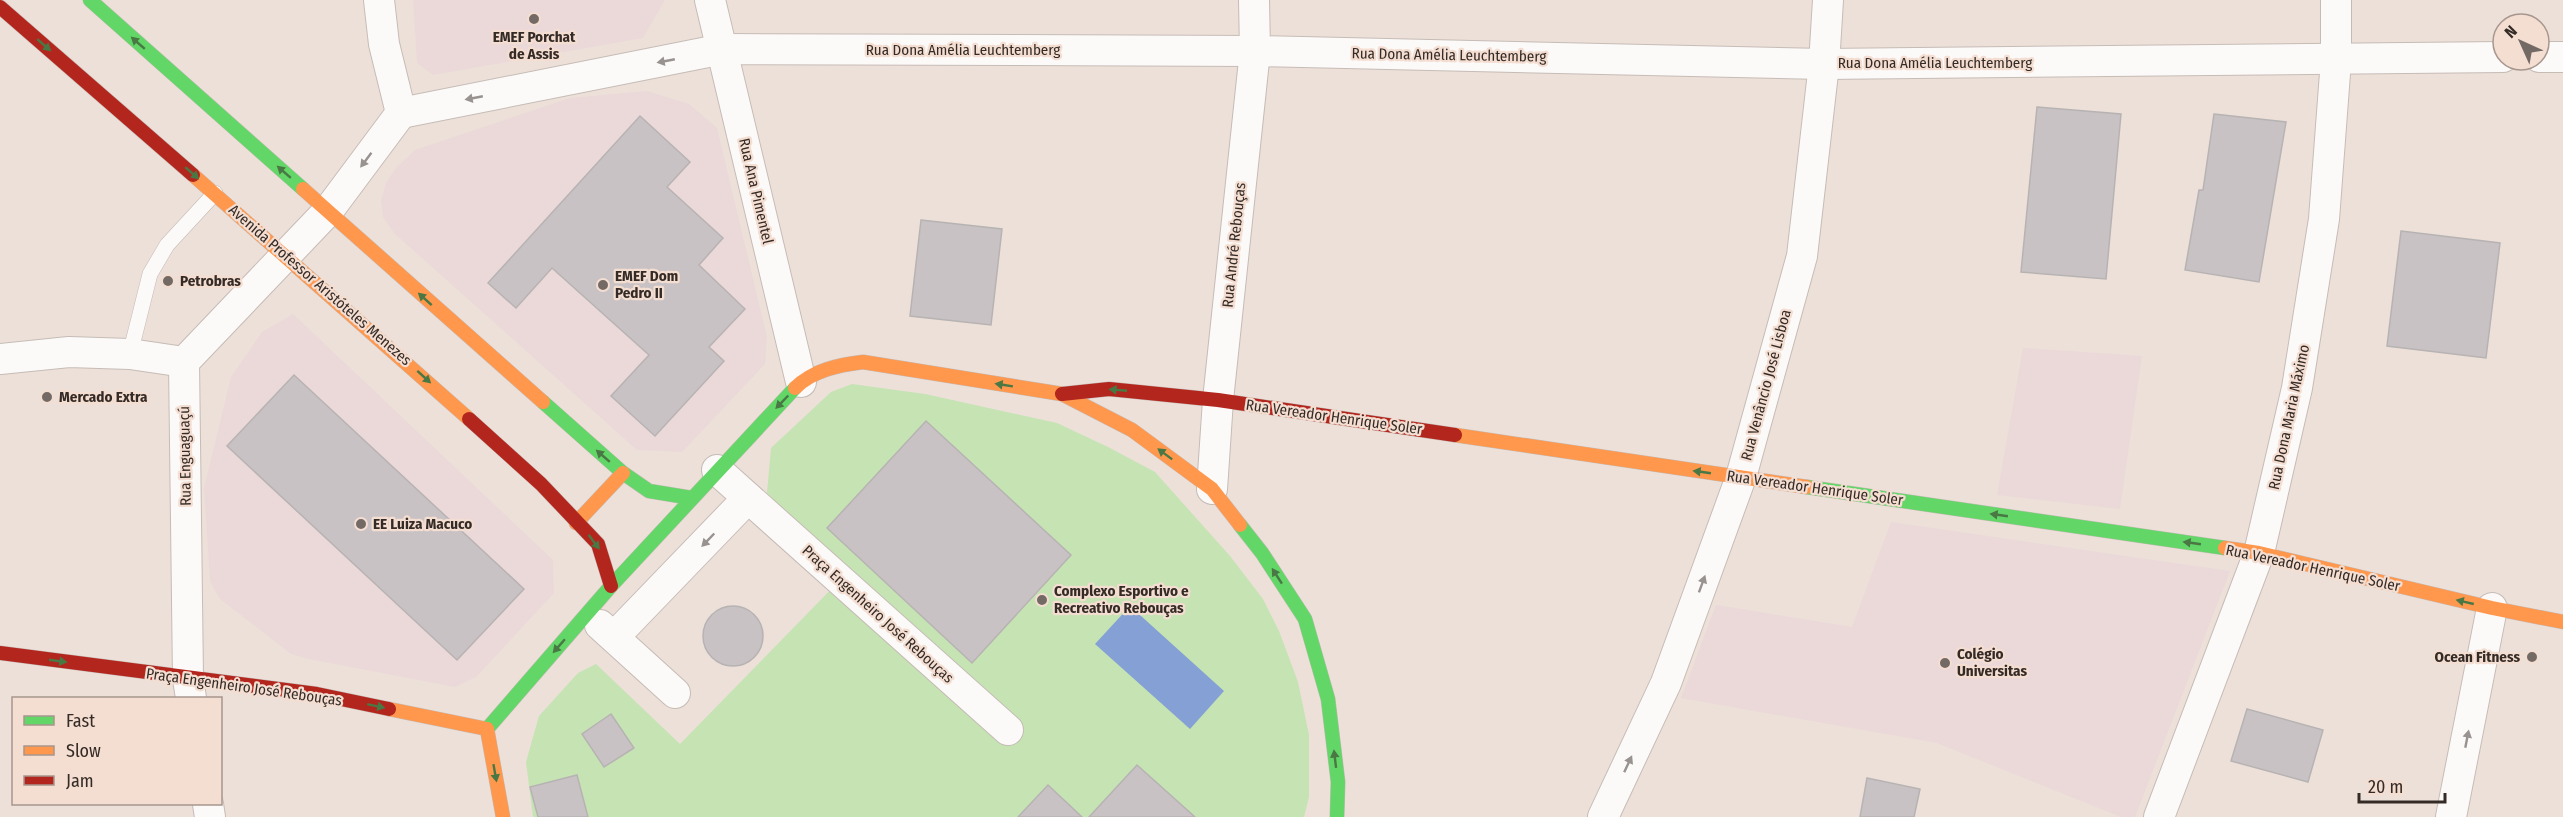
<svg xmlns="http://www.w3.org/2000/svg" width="2563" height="817" font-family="'Fira Sans Condensed',sans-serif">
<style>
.education{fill:#ebd8d9}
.green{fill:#c5e3b3}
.water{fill:#84a0d4}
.building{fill:#c8c2c4;stroke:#b8b3b3;stroke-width:1.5}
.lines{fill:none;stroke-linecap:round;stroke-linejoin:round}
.lane-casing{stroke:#c6bcb6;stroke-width:16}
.street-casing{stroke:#c6bcb6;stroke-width:32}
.fast-casing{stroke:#c6bcb6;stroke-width:15}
.slow-casing{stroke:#c6bcb6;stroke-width:15}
.jam-casing{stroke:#c6bcb6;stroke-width:15}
.lane{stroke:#fcfaf9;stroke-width:15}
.street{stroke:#fcfaf9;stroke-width:30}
.fast{stroke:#63d668;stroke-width:14}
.slow{stroke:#ff974d;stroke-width:14}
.jam{stroke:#b3261e;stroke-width:14}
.oneway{fill:#497844}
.oneway2{fill:#989290}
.poi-dot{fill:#746a65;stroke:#f4ddd1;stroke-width:2}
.labels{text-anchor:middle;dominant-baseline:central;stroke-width:4.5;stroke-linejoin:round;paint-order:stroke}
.poi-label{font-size:15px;font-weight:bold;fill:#342b26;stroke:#f4ddd1;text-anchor:start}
.street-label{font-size:15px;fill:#342b26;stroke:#f4ddd1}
</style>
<rect width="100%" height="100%" fill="#ece0d9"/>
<g class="education">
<path d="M413,0H665L643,38L433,75L417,63Z"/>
<path d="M647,91L689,104L717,128L767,337L765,364L682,452L637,450L394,233L383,217L381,201L386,183L395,169L415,150L570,98Z"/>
<path d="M293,314L553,560L554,593L476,677L455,687L309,659L291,654L219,598L210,581L204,488L231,377L262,332Z"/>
<path d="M2023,348L2142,356L2120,509L1997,495Z"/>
<path d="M1891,522L2230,571L2135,817H2121L1937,743L1681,698L1716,605L1852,627Z"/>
</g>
<path class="green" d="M852,384L925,394L1057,423L1108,447L1155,472L1230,556L1263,599L1279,631L1298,682L1309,735V797L1304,817H533L526,762L539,716L578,673L596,664L680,744L847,573L767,493L771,448L831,392Z"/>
<path class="water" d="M1130,606L1224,691L1190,729L1095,644Z"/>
<g class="building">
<path d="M2037,107L2121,114L2106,279L2021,272Z"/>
<path d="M2214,114L2286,122L2259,282L2185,270L2199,190H2203Z"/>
<path d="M640,116L690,162L667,187L723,238L699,265L745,309L709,347L724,361L655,436L611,396L649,355L552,268L516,308L488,283Z"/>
<path d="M921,220L1002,229L991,325L910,316Z"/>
<path d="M2401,231L2500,243L2486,358L2387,346Z"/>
<path d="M294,375L524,589L457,660L227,446Z"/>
<path d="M926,421L1071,555L972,663L827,528Z"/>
<circle cx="733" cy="636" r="30"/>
<path d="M2247,709L2323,730L2308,782L2231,761Z"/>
<path d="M611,714L634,748L604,767L582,734Z"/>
<path d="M1137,765L1195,817H1089Z"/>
<path d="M577,775L588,817H538L530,787Z"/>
<path d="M1867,778L1920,789L1914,817H1860Z"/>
<path d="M1048,785L1082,817H1018Z"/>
</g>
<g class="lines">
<g class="lane-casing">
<path id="lane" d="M130,354L150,274L167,245L215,193"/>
</g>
<g class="street-casing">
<g id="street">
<path d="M379,0L384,44L401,113"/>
<path d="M710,0L801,382"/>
<path d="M2539,57H2563"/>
<path d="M401,113L723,49L1255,51L1824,64L2503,57"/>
<path d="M0,359L69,352L130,354L184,362"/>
<path d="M717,470L1008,730"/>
<path d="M1212,489L1218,400L1255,51L1254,0"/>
<path d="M600,625L675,693"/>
<path d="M614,637L748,498"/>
<path d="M191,698L188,679L184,362L328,211L401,113"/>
<path d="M208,804L210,817"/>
<path d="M1603,817L1666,683L1741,477L1802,256L1824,64L1828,0"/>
<path d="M2159,817L2259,553L2297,388L2324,219L2336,60V0"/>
<path d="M2451,817L2492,608"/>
</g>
</g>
<g class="fast-casing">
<g id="fast">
<path d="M90,0L303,189"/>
<path d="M543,402L623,473L649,491L692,498"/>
<path d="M1807,487L2225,548"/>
<path d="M1240,525L1262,553L1305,619L1328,699L1338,782L1337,817"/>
<path d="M487,729L611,586L795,388"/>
</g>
</g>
<g class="slow-casing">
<g id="slow">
<path d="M193,175L469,419"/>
<path d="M303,189L543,402"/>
<path d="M795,388C813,370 839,365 863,362L1062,394L1132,430L1212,489L1240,525"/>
<path d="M1455,435L1807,487"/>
<path d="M576,523L623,473"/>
<path d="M2225,548L2259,553L2492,608L2563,622"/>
<path d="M389,709L487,729"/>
<path d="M487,729L503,817"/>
</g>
</g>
<g class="jam-casing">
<g id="jam">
<path d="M0,7L193,175"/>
<path d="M1062,394L1109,389L1218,400L1455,435"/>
<path d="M469,419L541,484L598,544L611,586"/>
<path d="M0,653L317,694L389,709"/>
</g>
</g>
<use href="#lane" class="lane"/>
<use href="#street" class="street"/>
<use href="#fast" class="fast"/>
<use href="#slow" class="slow"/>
<use href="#jam" class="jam"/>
</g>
<defs><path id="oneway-solid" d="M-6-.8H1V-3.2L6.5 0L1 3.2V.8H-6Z" transform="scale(1.5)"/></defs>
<g class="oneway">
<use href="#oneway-solid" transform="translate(138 43) rotate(-139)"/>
<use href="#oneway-solid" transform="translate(44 45) rotate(41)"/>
<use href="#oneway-solid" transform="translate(284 172) rotate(-139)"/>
<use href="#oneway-solid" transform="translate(192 173) rotate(41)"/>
<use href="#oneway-solid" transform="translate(425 299) rotate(-138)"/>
<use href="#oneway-solid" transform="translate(424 377) rotate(42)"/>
<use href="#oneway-solid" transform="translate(1004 385) rotate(-171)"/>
<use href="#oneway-solid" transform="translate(1118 390) rotate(-175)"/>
<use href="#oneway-solid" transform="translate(782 402) rotate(134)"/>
<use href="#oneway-solid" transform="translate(1165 454) rotate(-143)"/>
<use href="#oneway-solid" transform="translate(603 456) rotate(-139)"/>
<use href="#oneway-solid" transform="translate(1702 472) rotate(-172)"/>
<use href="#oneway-solid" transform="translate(1999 515) rotate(-172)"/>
<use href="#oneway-solid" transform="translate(594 542) rotate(53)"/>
<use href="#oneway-solid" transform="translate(2192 543) rotate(-172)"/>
<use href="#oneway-solid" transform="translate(1277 576) rotate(-123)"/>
<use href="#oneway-solid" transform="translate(2465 602) rotate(-167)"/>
<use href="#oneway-solid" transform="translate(559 646) rotate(131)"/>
<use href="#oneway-solid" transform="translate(58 661) rotate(8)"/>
<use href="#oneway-solid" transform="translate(376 706) rotate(12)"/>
<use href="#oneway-solid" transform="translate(1335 759) rotate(-97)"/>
<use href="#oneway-solid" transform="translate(495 773) rotate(80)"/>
</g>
<g class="oneway2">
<use href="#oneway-solid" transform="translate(666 61) rotate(169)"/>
<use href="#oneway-solid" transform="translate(474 98) rotate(169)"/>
<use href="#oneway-solid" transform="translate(366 160) rotate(127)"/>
<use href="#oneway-solid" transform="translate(708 540) rotate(134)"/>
<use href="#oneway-solid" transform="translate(1702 584) rotate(-70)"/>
<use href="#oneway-solid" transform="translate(2467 739) rotate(-79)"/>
<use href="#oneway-solid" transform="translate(1628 764) rotate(-65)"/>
</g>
<g class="poi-dot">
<circle cx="534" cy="19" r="6"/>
<circle cx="168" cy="281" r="6"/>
<circle cx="603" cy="285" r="6"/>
<circle cx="47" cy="397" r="6"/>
<circle cx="361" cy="524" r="6"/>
<circle cx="1042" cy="600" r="6"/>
<circle cx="2532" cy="657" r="6"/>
<circle cx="1945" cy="663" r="6"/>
</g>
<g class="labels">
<g class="poi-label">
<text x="534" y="37" text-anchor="middle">EMEF Porchat<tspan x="534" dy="17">de Assis</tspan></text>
<text x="615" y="276">EMEF Dom<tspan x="615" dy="17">Pedro II</tspan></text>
<text x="180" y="281">Petrobras</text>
<text x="59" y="397">Mercado Extra</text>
<text x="373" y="524">EE Luiza Macuco</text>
<text x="1054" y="591">Complexo Esportivo e<tspan x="1054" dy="17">Recreativo Rebouças</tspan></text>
<text x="1957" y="654">Colégio<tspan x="1957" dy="17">Universitas</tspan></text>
<text x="2520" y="657" text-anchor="end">Ocean Fitness</text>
</g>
<g class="street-label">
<text x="963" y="50">Rua Dona Amélia Leuchtemberg</text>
<text transform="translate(1449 55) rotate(1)">Rua Dona Amélia Leuchtemberg</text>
<text x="1935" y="63">Rua Dona Amélia Leuchtemberg</text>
<text transform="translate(756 191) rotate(77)">Rua Ana Pimentel</text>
<text transform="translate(1234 245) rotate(-84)">Rua André Rebouças</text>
<text transform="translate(320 285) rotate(41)">Avenida Professor Aristóteles Menezes</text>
<text transform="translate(1766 385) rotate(-75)">Rua Venâncio José Lisboa</text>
<text transform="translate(1334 417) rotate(8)">Rua Vereador Henrique Soler</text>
<text transform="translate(2289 417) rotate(-78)">Rua Dona Maria Máximo</text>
<text transform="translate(185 456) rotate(-91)">Rua Enguaguaçú</text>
<text transform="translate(1815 488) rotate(8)">Rua Vereador Henrique Soler</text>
<text transform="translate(2313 568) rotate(12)">Rua Vereador Henrique Soler</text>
<text transform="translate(878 614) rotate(42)">Praça Engenheiro José Rebouças</text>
<text transform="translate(244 687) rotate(8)">Praça Engenheiro José Rebouças</text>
</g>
</g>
<rect x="12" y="697" width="210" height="108" fill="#f4ddd1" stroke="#a7968d" stroke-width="1.5"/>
<rect x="24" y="716" width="30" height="9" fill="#63d668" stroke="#a7968d" stroke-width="1.5"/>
<text x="66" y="727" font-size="18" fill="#342b26">Fast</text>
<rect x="24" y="746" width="30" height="9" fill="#ff974d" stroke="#a7968d" stroke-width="1.5"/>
<text x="66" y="757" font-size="18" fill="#342b26">Slow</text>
<rect x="24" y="776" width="30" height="9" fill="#b3261e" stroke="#a7968d" stroke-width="1.5"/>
<text x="66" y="787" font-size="18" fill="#342b26">Jam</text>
<g transform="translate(2521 42) rotate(315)"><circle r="28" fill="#f4ddd1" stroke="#a7968d" stroke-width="1.5"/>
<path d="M0-4.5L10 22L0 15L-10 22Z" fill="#746a65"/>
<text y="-9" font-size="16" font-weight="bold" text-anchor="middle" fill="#342b26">N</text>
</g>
<path d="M2359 793v9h86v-9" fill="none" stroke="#342b26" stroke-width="3"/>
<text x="2368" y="793" font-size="18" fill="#342b26" stroke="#f4ddd1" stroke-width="4.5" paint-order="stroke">20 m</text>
</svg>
